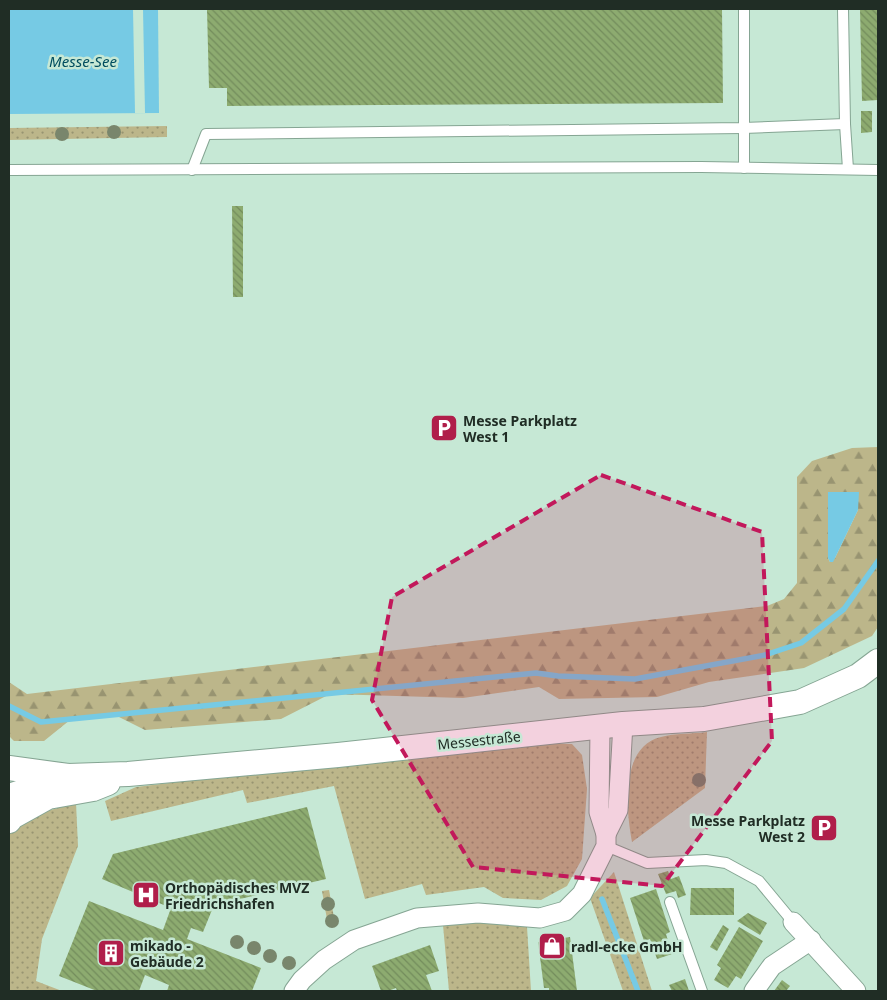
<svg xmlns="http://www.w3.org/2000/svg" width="887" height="1000" font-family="'Noto Sans',sans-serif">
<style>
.grass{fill:url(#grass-dots)}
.forest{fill:url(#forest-firs);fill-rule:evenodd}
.water{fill:#76cae4}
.pier{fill:#c6e8d5}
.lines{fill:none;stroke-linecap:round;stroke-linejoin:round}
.stream{stroke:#76cae4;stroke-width:5.5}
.building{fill:url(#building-back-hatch)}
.service-casing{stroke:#85a593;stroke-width:12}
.minor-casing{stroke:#85a593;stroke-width:21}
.tertiary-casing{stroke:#85a593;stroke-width:26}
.service{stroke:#fff;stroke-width:10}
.minor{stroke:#fff;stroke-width:19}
.tertiary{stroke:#fff;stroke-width:24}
.tree{fill:#79866c}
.marked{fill:#c2185b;fill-opacity:0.2;stroke:#c2185b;stroke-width:4;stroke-dasharray:10 6;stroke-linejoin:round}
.labels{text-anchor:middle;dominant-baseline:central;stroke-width:5;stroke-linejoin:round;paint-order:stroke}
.poi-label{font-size:14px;font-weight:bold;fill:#202d25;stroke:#c6e8d5;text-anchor:start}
.street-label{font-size:14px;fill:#202d25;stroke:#c6e8d5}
.water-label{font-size:15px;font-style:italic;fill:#004d5f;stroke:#c6e8d5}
</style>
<defs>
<pattern id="grass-dots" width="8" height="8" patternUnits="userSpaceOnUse" patternTransform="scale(1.25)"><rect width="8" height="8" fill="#bcb68a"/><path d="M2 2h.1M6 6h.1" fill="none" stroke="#989471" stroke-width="1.8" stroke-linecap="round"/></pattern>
<pattern id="forest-firs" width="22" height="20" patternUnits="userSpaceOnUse" patternTransform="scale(1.25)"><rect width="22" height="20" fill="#bcb68a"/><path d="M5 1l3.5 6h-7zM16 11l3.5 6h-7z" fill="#989471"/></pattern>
<pattern id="building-back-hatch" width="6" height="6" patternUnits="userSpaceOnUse" patternTransform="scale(1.25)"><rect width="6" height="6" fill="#8dab70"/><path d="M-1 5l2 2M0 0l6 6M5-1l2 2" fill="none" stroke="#738c5c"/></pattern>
</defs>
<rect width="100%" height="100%" fill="#c6e8d5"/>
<g class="grass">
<path d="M167,126V137L9,140V128Z"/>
<path d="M707,732L705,788L632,842C626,811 620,746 661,737C675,733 692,734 707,732Z"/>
<path d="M535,743L572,744L582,755L587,789L582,859L567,886L541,900L503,898L484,887L426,895L422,884L365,899L334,786L247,803L243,790L111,821L105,801L136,787L327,764Z"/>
<path d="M76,803L78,846L42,939L36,981L62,991H9V833L25,817Z"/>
<path d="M614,872L652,991H623L590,898Z"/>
<path d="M329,890L335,923L328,925L322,891Z"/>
<path d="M457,922H492L527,927L531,991H449L443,925Z"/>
</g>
<path class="forest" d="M878,447V627L872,636L804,668L709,682L657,697L559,699L539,687L463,698L330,694L281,719L145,730L117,716L70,720L44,741H14L9,736V682L27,694L767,606L784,599L797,583V477L812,461L852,448ZM828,492L858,510L835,558L830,562L828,558Z"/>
<g class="water">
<path d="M9,9H158L159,113L9,114Z"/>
<path d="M828,492H859L858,510L835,558L833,562H830L828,558Z"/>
</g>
<path class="pier" d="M133,9H143L145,113H135Z"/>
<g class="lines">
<g class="stream">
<path d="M9,706L41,722L536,673L558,676L635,679L765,655L801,643L844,609L878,561"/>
<path d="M602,899L638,991"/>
</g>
</g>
<g class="building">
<path d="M207,9H722L723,103L227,106V88H209Z"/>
<path d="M860,9H878V100L862,101Z"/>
<path d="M861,111H872V132L861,133Z"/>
<path d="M232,206H243V297H233Z"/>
<path d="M307,807L326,879L214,905L203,932L191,928L187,939L261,968L252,991H167L169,985L145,975L139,991H97L59,976L89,901L163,930L171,908L102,879L113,854Z"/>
<path d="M668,871L671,879L679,876L686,895L678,898L676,891L666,894L658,874Z"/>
<path d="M691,888H734V915H690Z"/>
<path d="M656,889L670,932L666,934L672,954L657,959L650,939L644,941L630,898Z"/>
<path d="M748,913L767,923L760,935L737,921Z"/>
<path d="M723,925L729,929L717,951L710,947Z"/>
<path d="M739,927L763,941L741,979L736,976L728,988L714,980L721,968L717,965Z"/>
<path d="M570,937L577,991H549V988H544L538,942Z"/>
<path d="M430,945L439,971L426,975L432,991H397L396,988L388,991H381L372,966Z"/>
<path d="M685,979L689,991H672L669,985Z"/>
<path d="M782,980L790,986L786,991H774Z"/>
</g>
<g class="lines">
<g class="service-casing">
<g id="service">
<path d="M744,9V168"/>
<path d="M845,124L848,169"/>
<path d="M9,170L701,167L878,170"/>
<path d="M192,170L206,134L743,128L845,124L843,9"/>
<path d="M606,846L647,863L706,860L726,863L759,881L793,922"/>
<path d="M670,902L702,991"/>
</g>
</g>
<g class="minor-casing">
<g id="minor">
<path d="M606,834L618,810L623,724"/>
<path d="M793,922L856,991"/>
<path d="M294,991L302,980L324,960L354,940L417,918L478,913L540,918L565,911L582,894L606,846V834L599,812L600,727"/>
<path d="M754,991L772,966L811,940"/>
</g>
</g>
<g class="tertiary-casing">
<g id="tertiary">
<path d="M9,768L68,776L128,774L338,755L623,724L704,719L800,702L858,676L878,661"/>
<path d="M9,796L59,779"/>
<path d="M9,821L12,817L48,797L93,789L108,783"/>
</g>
</g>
<use href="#service" class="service"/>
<use href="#minor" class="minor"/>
<use href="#tertiary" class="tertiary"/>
</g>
<g class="tree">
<circle cx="114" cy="132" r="7"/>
<circle cx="62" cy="134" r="7"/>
<circle cx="699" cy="780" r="7"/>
<circle cx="328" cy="904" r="7"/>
<circle cx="332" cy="921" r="7"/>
<circle cx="237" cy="942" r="7"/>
<circle cx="254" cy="948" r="7"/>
<circle cx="270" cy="956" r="7"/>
<circle cx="289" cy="963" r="7"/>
</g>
<path class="marked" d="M601,475L762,532L772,741L662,886L473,867L372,700L392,597Z"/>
<defs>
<g id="parking-square" transform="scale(1.4375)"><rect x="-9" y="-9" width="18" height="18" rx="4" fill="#b01e4a" stroke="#c6e8d5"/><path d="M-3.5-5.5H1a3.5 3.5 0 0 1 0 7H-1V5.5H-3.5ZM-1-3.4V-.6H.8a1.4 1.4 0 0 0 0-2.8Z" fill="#fff"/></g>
<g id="hospital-square" transform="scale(1.4375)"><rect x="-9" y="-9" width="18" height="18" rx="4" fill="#b01e4a" stroke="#c6e8d5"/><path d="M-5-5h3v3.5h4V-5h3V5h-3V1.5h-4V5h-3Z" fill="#fff"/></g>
<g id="shop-square" transform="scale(1.4375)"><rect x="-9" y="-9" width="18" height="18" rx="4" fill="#b01e4a" stroke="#c6e8d5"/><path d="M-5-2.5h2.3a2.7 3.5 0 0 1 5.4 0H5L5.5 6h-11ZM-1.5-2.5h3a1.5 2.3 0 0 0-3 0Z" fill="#fff"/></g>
<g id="building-square" transform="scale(1.4375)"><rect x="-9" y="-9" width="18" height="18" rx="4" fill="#b01e4a" stroke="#c6e8d5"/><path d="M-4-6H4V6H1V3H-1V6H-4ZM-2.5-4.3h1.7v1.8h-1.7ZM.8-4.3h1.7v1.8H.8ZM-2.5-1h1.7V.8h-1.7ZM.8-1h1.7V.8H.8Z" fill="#fff"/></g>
</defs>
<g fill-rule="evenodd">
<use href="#parking-square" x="444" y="428"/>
<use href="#parking-square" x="824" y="828"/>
<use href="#hospital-square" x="146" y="895"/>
<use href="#shop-square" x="552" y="946"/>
<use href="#building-square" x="111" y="953"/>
</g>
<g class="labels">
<g class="poi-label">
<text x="463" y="420">Messe Parkplatz<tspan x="463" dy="16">West 1</tspan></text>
<text x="805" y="820" text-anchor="end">Messe Parkplatz<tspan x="805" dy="16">West 2</tspan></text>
<text x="165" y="887">Orthopädisches MVZ<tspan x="165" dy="16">Friedrichshafen</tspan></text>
<text x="130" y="945">mikado -<tspan x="130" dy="16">Gebäude 2</tspan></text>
<text x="571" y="946">radl-ecke GmbH</text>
</g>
<g class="street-label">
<text transform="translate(479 740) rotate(-6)">Messestraße</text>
</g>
<g class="water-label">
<text x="83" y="61">Messe-See</text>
</g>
</g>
<rect width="887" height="1000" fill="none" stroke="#202d25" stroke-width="20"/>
</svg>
